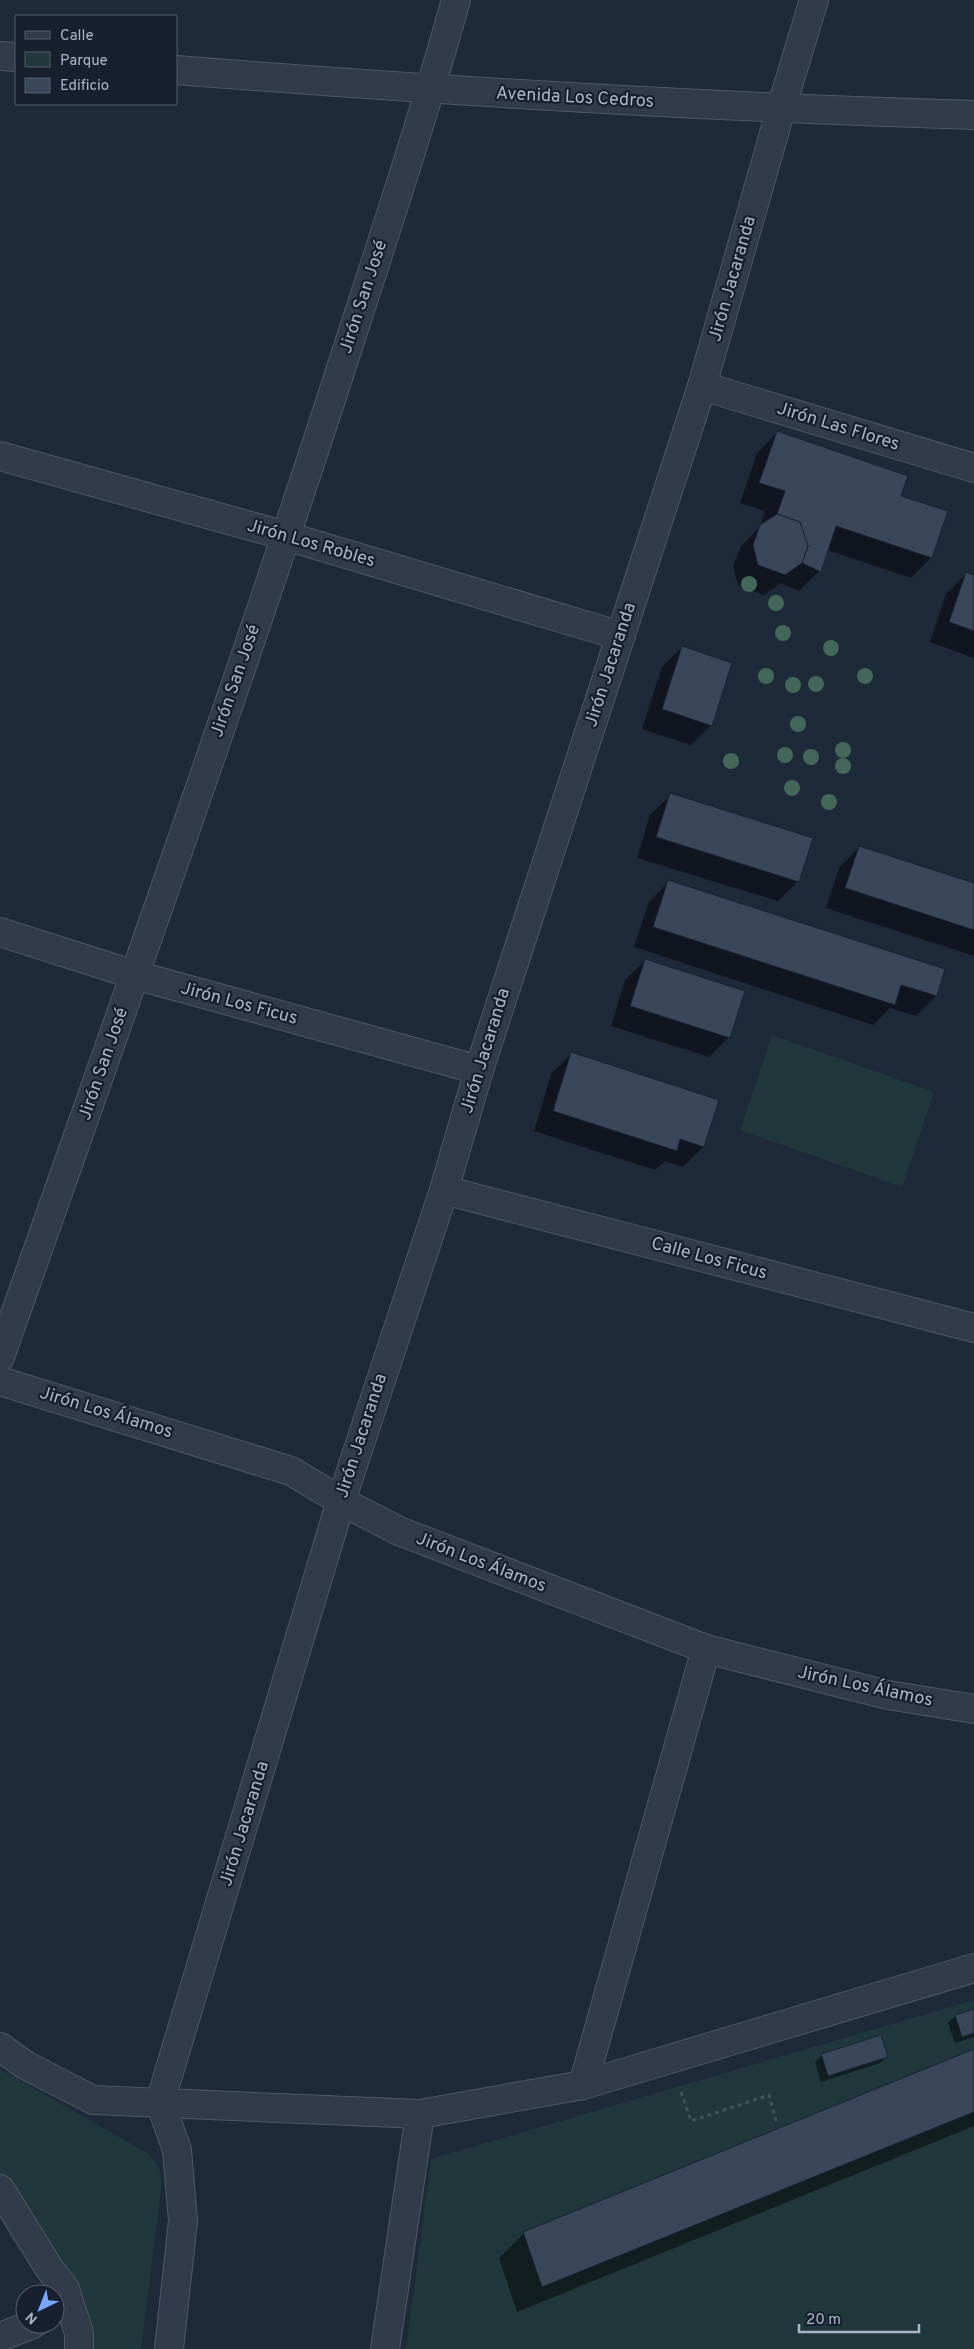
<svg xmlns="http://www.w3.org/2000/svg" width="974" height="2349" font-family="Overpass,sans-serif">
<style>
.green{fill:#20373b}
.shadow{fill:#0007}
.building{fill:#3a475b;stroke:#1a2231}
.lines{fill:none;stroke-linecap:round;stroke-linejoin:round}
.street-casing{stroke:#505868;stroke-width:30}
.path{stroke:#3e5459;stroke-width:3;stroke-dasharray:4 4;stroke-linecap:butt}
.street{stroke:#323b4a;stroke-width:28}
.tree{fill:#436758}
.labels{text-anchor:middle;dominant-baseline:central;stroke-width:4.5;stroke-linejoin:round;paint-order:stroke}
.street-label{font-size:18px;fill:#acb5c7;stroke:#18202f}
</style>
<rect width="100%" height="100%" fill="#1e293a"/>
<g class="green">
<path d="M772,1035L934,1092L902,1187L740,1130Z"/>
<path d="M974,2000V2349H406L431,2159Z"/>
<path d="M0,2069L149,2154L159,2167L162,2182L141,2349H85L87,2315L85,2301L0,2176Z"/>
</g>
<g class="shadow">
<path d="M777,433L900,497L947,512L931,558L911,578L827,550L819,571L799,591L781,583L764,595L738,585L733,566L741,546L760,527L765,511L740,503L757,453Z"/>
<path d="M966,574L974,577V658L930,642L946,594Z"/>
<path d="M682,647L711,725L691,745L642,729L662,667Z"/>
<path d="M671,795L798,881L778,901L637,858L650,815Z"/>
<path d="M859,847L974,885V956L826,908L839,868Z"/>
<path d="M669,881L944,970L936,996L916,1016L890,1008L873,1025L634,947L649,902Z"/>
<path d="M646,960L729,1037L709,1057L611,1026L625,980Z"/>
<path d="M571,1054L703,1147L683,1167L665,1161L655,1170L534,1131L551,1074Z"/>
<path d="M974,2010V2037L955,2043L948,2023L955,2016Z"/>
<path d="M974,2050V2126L517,2312L499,2258L524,2233Z"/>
<path d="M822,2055L887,2056L880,2063L821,2082L815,2062Z"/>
</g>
<g class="building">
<path d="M777,431L908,476L901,496L948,511L932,558L836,526L821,572L802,563L808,546L800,522L777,514L785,491L759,483Z"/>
<path d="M777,514L800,522L808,546L802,563L785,575L758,565L753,545L760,525Z"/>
<path d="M966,572L974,575V631L949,622Z"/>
<path d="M682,646L732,663L712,726L662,709Z"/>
<path d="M670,793L813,838L799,882L656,837Z"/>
<path d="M859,846L974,883V930L845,888Z"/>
<path d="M668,880L945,969L937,996L901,985L895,1005L653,927Z"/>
<path d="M645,959L745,991L730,1038L630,1006Z"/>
<path d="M571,1052L719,1100L704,1147L680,1139L677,1151L553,1111Z"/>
<path d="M974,2009V2033L962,2037L955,2015Z"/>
<path d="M881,2035L888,2057L828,2076L821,2054Z"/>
<path d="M974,2049V2112L542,2287L523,2232Z"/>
</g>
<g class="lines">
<g class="street-casing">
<g id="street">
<path d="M0,56L16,57"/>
<path d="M176,70C442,91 708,107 974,115"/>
<path d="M702,386L974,468"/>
<path d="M0,456L286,536L621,636"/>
<path d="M0,932L135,975L479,1070"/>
<path d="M444,1190L974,1328"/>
<path d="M0,1357C114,1033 230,710 336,384C377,257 420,129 456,0"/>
<path d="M0,1381L291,1471L341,1501L399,1531L706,1649L888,1695L974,1709"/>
<path d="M0,2047L25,2065L93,2100L420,2114L583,2085L974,1968"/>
<path d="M583,2085L706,1649"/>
<path d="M0,2189L49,2268L65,2289L79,2333V2349"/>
<path d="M0,2337L33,2324"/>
<path d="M169,2349L183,2221L177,2150L160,2102L341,1501L444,1190L479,1070L702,386L781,109L814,0"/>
<path d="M385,2349L420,2114"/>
</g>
</g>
<path class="path" d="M681,2092L691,2121L769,2095L777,2124"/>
<use href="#street" class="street"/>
</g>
<g class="tree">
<circle cx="749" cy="584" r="8"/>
<circle cx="776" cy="603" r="8"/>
<circle cx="783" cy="633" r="8"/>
<circle cx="831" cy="648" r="8"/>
<circle cx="766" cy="676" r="8"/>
<circle cx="865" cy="676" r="8"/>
<circle cx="816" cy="684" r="8"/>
<circle cx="793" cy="685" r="8"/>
<circle cx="798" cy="724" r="8"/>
<circle cx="843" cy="750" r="8"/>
<circle cx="785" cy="755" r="8"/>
<circle cx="811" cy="757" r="8"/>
<circle cx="731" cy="761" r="8"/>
<circle cx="843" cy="766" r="8"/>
<circle cx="792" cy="788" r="8"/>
<circle cx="829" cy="802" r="8"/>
</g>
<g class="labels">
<g class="street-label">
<text transform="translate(575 98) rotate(3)">Avenida Los Cedros</text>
<text transform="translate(733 279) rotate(-74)">Jirón Jacaranda</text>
<text transform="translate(364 297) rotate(-72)">Jirón San José</text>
<text transform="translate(838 427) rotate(17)">Jirón Las Flores</text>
<text transform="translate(311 544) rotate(16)">Jirón Los Robles</text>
<text transform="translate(611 665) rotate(-72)">Jirón Jacaranda</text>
<text transform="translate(236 681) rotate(-71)">Jirón San José</text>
<text transform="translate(239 1004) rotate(15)">Jirón Los Ficus</text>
<text transform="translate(486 1051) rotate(-73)">Jirón Jacaranda</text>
<text transform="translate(104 1064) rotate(-71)">Jirón San José</text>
<text transform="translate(709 1259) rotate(15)">Calle Los Ficus</text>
<text transform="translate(106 1413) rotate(17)">Jirón Los Álamos</text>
<text transform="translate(362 1436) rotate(-72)">Jirón Jacaranda</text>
<text transform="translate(481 1563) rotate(21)">Jirón Los Álamos</text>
<text transform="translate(865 1687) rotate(12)">Jirón Los Álamos</text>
<text transform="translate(245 1824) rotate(-73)">Jirón Jacaranda</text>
</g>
</g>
<rect x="15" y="15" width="162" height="90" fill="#18202f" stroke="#535c6c"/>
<rect x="25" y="31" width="25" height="8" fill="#323b4a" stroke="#535c6c"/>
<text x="60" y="40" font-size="15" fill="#acb5c7">Calle</text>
<rect x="25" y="52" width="25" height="15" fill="#20373b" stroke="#535c6c"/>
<text x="60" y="65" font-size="15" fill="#acb5c7">Parque</text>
<rect x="25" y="78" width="25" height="15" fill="#3a475b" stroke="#535c6c"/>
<text x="60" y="90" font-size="15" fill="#acb5c7">Edificio</text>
<g transform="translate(40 2309) rotate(223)"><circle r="24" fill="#18202f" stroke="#535c6c"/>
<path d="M0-4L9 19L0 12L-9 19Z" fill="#79a7ff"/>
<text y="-8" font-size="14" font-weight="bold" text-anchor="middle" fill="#acb5c7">N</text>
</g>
<path d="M799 2324v8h120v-8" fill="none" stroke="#acb5c7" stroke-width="2.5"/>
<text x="806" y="2324" font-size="15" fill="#acb5c7" stroke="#18202f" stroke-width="4" paint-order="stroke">20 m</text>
</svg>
